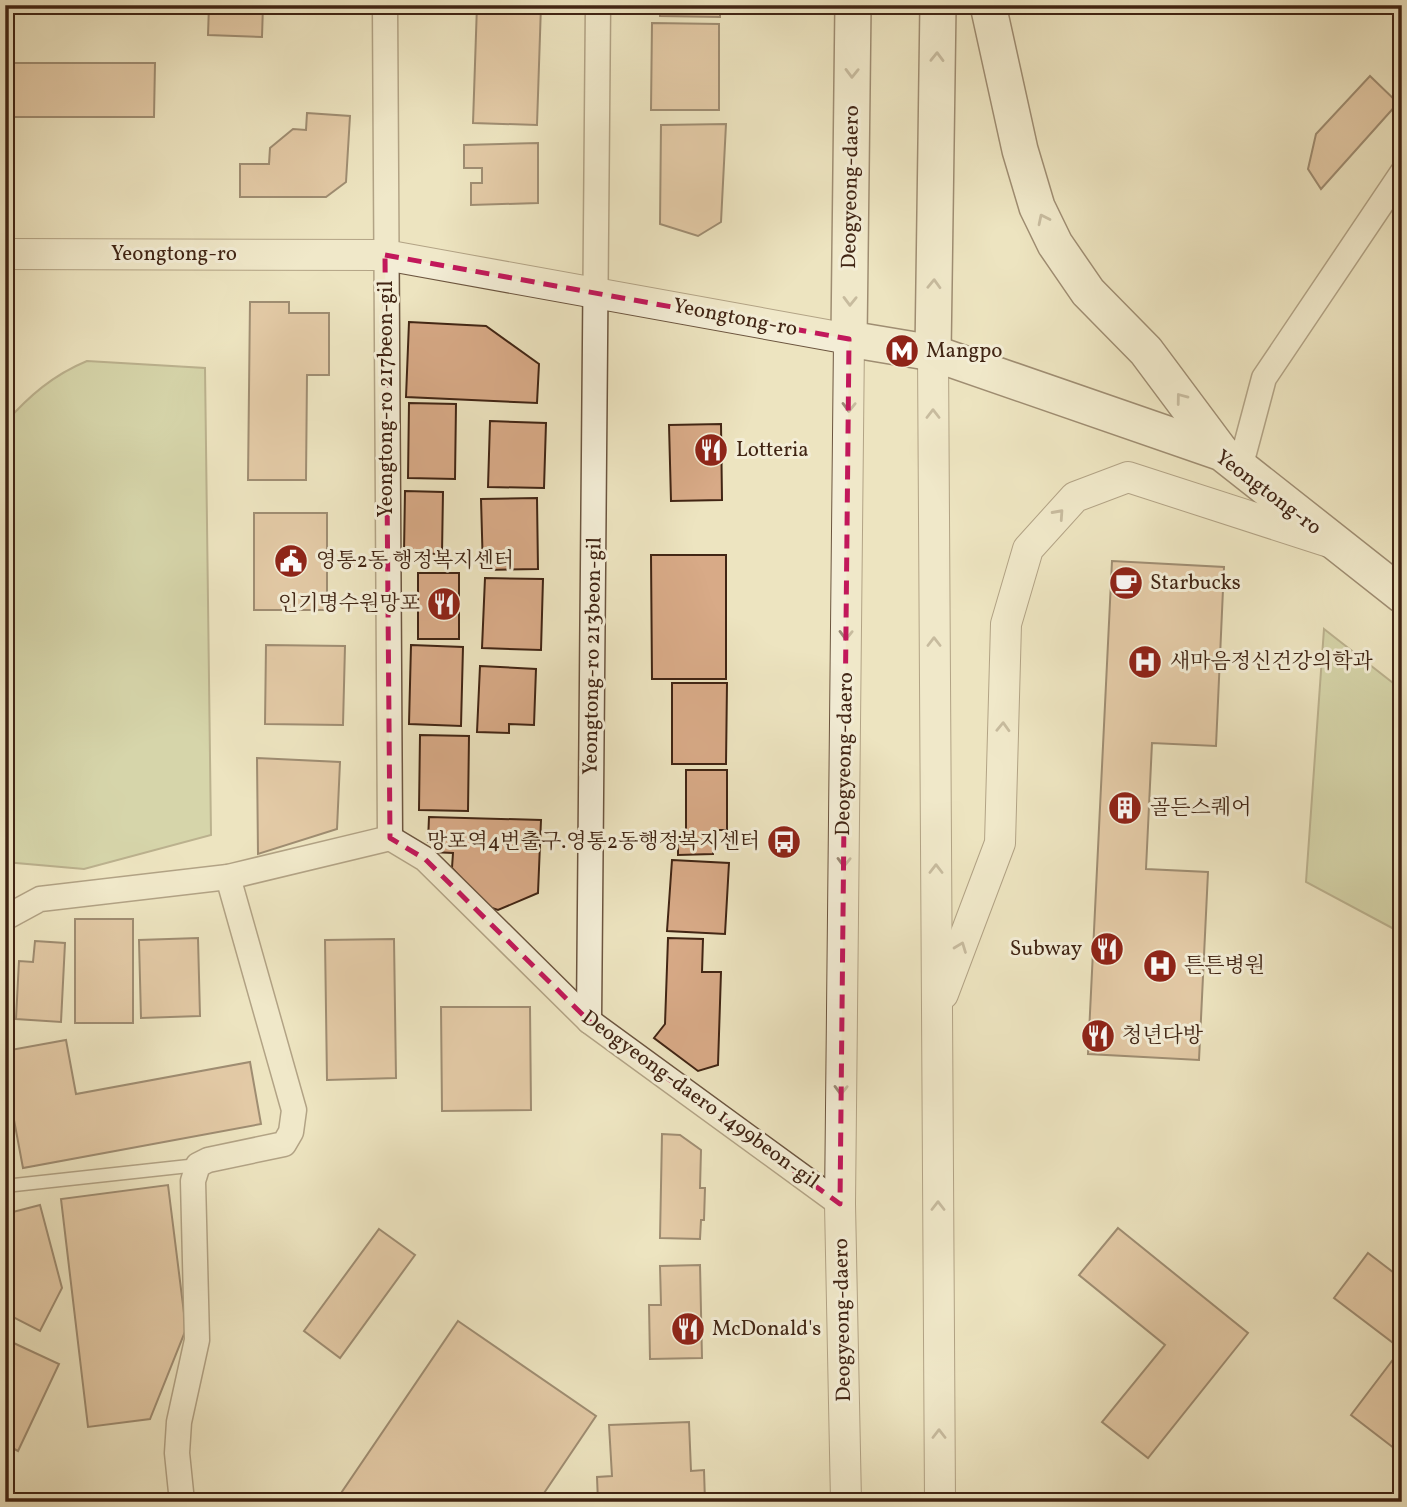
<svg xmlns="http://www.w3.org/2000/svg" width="1407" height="1507" font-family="Vollkorn,'Noto Serif KR',serif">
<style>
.green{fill:#bac491;stroke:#7e7452;stroke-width:2}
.building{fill:#d8aa87;stroke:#412514;stroke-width:2}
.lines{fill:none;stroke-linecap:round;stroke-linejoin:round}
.service-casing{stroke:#6c553f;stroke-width:15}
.minor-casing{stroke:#6c553f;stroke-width:27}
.tertiary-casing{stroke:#6c553f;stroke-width:32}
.secondary-casing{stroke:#412514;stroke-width:38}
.service{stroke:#f3edd6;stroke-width:12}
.minor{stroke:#f3edd6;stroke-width:24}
.tertiary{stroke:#f3edd6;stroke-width:30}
.secondary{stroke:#f3edd6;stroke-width:35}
.oneway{stroke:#9a8975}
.marked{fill:none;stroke:#c2185b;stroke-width:5;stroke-dasharray:14 9;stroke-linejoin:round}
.labels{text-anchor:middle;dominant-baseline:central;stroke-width:6;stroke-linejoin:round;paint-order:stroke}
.street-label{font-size:21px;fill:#412514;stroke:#f3edd6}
.poi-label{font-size:21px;fill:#412514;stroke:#f3edd6;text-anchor:start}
</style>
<rect width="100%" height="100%" fill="#ede4c0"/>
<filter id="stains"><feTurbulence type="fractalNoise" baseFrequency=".00286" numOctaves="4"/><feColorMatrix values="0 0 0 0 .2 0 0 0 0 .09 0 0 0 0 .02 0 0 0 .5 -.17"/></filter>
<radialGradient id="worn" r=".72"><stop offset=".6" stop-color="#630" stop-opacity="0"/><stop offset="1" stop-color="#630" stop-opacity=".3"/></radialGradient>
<g class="green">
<path d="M87,361L205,368L211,835L84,869L5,862V423C29,396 53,375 87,361Z"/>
<path d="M1324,629L1402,690V924L1394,929L1306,882Z"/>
</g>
<g class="building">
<path d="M209,5H263L262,37L208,35Z"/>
<path d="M477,5H541L537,125L473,123Z"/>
<path d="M660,5H720V17L660,16Z"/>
<path d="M652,23L719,24V110H651Z"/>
<path d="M5,63H155L154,117H5Z"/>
<path d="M1370,76L1398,103L1321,189L1308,169L1316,134Z"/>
<path d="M307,113L350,116L346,182L326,197H240V164H269L270,148L293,129L306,130Z"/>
<path d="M726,124L721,222L698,236L660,224L661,125Z"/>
<path d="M538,143V203L471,205V183H482V168H464V145Z"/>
<path d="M250,302H289V313H329V375H307L306,480H248Z"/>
<path d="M409,322L486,326L539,364L537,403L406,397Z"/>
<path d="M409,403L456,404L455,479L408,478Z"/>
<path d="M490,421L546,423L544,488L488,487Z"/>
<path d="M721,424L722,500L671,501L669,425Z"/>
<path d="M405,491L443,492L442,554L404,553Z"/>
<path d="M537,498L538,569L483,570L481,499Z"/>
<rect x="254" y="513" width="73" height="97"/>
<path d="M651,555H726V679H652Z"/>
<path d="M1112,561L1224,567L1216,746L1152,743L1146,869L1208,872L1199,1060L1088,1054Z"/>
<rect x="418" y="573" width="41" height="66"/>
<path d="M485,578L543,579L541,650L482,648Z"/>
<path d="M266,645L345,646L343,725L265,724Z"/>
<path d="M411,645L463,647L461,726L409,724Z"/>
<path d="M480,666L536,669L534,725L509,724V733L477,732Z"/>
<path d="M672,683H727L726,764H672Z"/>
<path d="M420,735L469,736L468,811L419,810Z"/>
<path d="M257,758L340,762L337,829L258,854Z"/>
<path d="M686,770H727V830H713V854L678,855V837H686Z"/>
<path d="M429,817L541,820L538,893L498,910L486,906L452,868L453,853L432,852V842H428Z"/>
<path d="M672,860L729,863L725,934L667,931Z"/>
<rect x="75" y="919" width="58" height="104"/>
<path d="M198,938L200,1016L141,1018L139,940Z"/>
<path d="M668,938L703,939L702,972H721L718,1065L698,1071L654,1038L665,1024Z"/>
<path d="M394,939L396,1078L327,1080L325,940Z"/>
<path d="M35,941L65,943L61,1022L16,1019L19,961L33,962Z"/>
<path d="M441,1007H530L531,1110L442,1111Z"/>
<path d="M66,1040L76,1094L250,1062L261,1124L23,1168L5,1072V1051Z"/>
<path d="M662,1134L680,1135L701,1150L700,1188H705L704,1220H701L700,1239L660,1238Z"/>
<path d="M168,1185L186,1329L150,1419L88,1427L61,1199Z"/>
<path d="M40,1205L62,1288L40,1331L5,1313V1214Z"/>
<path d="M1118,1228L1248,1333L1148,1458L1102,1422L1165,1345L1079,1275Z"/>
<path d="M379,1229L415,1255L340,1358L304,1331Z"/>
<path d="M1368,1253L1402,1279V1449L1399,1452L1351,1415L1401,1349L1334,1298Z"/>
<path d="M700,1265L702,1358L650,1359L649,1305H661L660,1266Z"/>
<path d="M458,1321L596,1416L538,1502H335Z"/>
<path d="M5,1339L59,1364L18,1451L5,1444Z"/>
<path d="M689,1422L691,1471L704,1470L705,1502H598L597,1477L612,1476L609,1425Z"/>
</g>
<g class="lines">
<g class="service-casing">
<path id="service" d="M5,1186L198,1165"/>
</g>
<g class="minor-casing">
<g id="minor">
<path d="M385,5L390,838"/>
<path d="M1240,468L1264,378L1402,173"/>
<path d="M5,918L40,899L228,877L390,838L425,859L589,1021L840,1204"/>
<path d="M589,1021L598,5"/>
<path d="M182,1502L177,1453L179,1422L197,1340L193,1181L198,1165L208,1160L284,1144L291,1132L294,1110L228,877"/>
</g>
</g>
<g class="tertiary-casing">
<g id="tertiary">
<path d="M5,254L385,255L849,339L840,1204L846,1502"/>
<path d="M933,353L940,1502"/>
<path d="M943,994L1000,843L1006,624L1028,549L1075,497L1128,477L1329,542"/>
</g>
</g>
<g class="secondary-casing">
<g id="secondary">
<path d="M853,5L849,339L933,353L1222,453L1402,595"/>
<path d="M988,5L1020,150L1037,207L1055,244L1088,292L1146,351L1222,453"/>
<path d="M933,353L938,5"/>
</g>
</g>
<use href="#service" class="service"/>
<use href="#minor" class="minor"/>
<use href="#tertiary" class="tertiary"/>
<use href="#secondary" class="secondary"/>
</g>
<defs><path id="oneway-chevron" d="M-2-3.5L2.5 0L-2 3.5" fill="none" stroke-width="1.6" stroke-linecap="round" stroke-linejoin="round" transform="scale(1.75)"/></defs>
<g class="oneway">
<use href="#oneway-chevron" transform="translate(937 57) rotate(-89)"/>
<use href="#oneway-chevron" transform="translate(852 73) rotate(91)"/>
<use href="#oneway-chevron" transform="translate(1043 219) rotate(-116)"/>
<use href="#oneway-chevron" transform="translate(934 284) rotate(-88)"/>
<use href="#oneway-chevron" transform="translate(850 301) rotate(91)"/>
<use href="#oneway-chevron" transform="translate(1181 398) rotate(-127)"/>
<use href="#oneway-chevron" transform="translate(849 407) rotate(91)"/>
<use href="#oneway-chevron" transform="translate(933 414) rotate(-90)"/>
<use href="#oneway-chevron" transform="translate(1059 514) rotate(-48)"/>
<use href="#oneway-chevron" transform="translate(846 635) rotate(91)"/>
<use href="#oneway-chevron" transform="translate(934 642) rotate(-90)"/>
<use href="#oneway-chevron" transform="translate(1003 727) rotate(-88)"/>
<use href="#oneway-chevron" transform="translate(844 862) rotate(91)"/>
<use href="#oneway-chevron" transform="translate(936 869) rotate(-90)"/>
<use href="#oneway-chevron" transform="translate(961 947) rotate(-69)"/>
<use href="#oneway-chevron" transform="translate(841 1090) rotate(91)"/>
<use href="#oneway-chevron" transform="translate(938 1206) rotate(-90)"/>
<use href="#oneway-chevron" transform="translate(939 1434) rotate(-90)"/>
</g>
<path d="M0 0H1407V1507H0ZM385,255L849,339L840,1204L589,1021L425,859L390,838Z" fill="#ede4c0" fill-opacity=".55" fill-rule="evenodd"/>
<path class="marked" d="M385,255L849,339L840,1204L589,1021L425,859L390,838Z"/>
<defs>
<g id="metro-disc" transform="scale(1.75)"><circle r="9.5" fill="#8f2418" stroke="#f3edd6"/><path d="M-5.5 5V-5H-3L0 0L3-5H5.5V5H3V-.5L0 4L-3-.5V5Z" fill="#fff"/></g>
<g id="restaurant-disc" transform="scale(1.75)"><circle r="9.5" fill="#8f2418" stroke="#f3edd6"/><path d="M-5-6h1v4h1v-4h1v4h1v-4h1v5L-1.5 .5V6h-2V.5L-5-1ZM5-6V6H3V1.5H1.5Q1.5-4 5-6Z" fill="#fff"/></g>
<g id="civic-disc" transform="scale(1.75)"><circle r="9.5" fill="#8f2418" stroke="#f3edd6"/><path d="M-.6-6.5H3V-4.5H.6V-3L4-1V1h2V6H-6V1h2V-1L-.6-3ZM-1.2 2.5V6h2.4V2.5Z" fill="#fff"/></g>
<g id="cafe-disc" transform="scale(1.75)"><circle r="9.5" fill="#8f2418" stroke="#f3edd6"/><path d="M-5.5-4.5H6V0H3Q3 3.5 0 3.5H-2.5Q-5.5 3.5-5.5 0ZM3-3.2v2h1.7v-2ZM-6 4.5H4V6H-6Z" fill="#fff"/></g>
<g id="hospital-disc" transform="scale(1.75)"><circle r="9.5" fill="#8f2418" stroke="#f3edd6"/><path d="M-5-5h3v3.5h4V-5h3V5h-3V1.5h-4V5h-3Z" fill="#fff"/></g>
<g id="building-disc" transform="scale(1.75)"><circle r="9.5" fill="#8f2418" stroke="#f3edd6"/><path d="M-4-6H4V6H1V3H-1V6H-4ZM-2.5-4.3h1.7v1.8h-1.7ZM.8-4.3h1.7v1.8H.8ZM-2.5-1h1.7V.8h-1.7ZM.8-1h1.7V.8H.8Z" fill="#fff"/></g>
<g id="bus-disc" transform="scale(1.75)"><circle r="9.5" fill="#8f2418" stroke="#f3edd6"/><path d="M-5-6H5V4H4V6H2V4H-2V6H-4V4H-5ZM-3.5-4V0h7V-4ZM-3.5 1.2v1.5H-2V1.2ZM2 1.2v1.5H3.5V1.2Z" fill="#fff"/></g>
</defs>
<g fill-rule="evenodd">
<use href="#metro-disc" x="902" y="351"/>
<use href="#restaurant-disc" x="711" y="450"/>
<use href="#civic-disc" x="291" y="561"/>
<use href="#cafe-disc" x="1126" y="583"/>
<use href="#restaurant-disc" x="444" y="604"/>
<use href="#hospital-disc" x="1145" y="662"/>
<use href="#building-disc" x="1125" y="808"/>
<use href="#bus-disc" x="784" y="842"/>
<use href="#restaurant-disc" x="1107" y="949"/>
<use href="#hospital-disc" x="1160" y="966"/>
<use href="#restaurant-disc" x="1098" y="1036"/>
<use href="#restaurant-disc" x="688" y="1329"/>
</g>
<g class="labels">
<g class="street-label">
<text transform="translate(851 187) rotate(-89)">Deogyeong-daero</text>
<text x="174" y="254">Yeongtong-ro</text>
<text transform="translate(735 318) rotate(11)">Yeongtong-ro</text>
<text transform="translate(386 399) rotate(-90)">Yeongtong-ro 217beon-gil</text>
<text transform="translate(1268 493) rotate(37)">Yeongtong-ro</text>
<text transform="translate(593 656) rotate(-89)">Yeongtong-ro 213beon-gil</text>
<text transform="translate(845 754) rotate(-89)">Deogyeong-daero</text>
<text transform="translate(700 1100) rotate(36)">Deogyeong-daero 1499beon-gil</text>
<text transform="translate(843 1320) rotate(-91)">Deogyeong-daero</text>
</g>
<g class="poi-label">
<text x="926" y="351">Mangpo</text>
<text x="736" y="450">Lotteria</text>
<text x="316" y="561">영통2동 행정복지센터</text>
<text x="1150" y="583">Starbucks</text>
<text x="420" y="604" text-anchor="end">인기명수원망포</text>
<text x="1170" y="662">새마음정신건강의학과</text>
<text x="1150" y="808">골든스퀘어</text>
<text x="760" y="842" text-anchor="end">망포역4번출구.영통2동행정복지센터</text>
<text x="1082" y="949" text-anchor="end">Subway</text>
<text x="1184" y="966">튼튼병원</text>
<text x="1122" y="1036">청년다방</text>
<text x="712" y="1329">McDonald's</text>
</g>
</g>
<rect width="1407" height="1507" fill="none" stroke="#ede4c0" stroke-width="28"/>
<rect x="7" y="7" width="1393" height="1493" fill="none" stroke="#412514" stroke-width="3.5"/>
<rect x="14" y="14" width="1379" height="1479" fill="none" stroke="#412514" stroke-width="2"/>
<rect width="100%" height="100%" filter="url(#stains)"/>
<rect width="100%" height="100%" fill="url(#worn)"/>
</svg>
